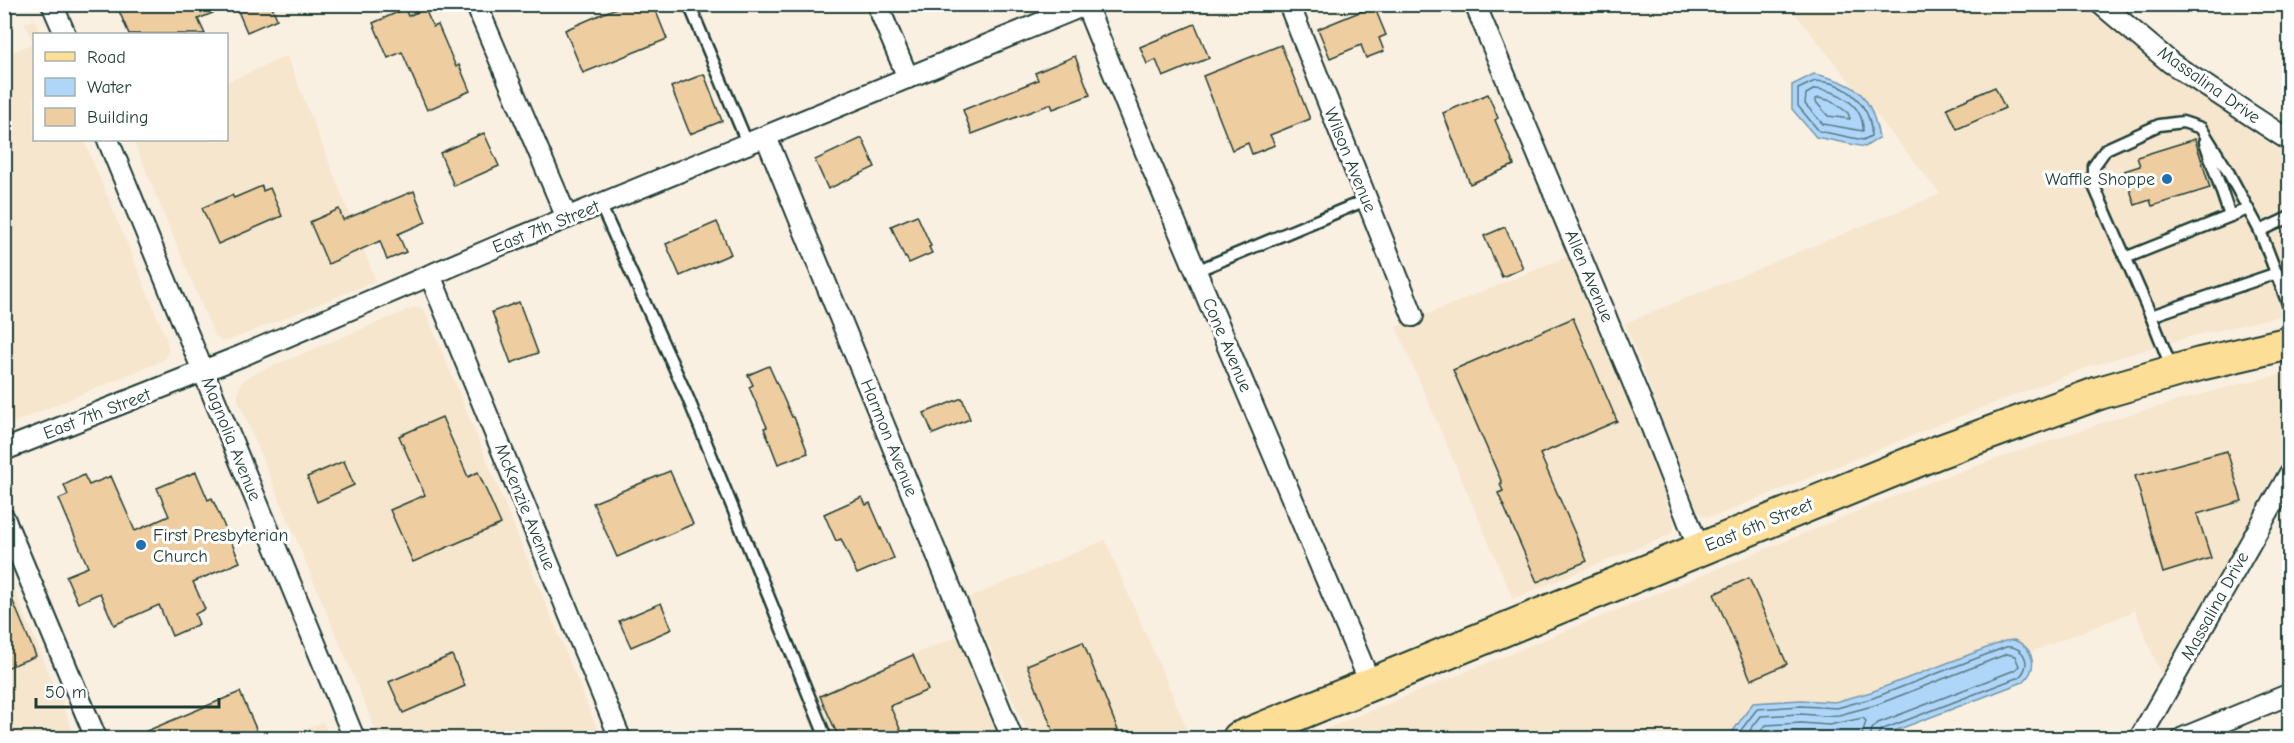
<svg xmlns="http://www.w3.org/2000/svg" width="2294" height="743" font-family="'Comic Neue',sans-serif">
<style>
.built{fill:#f6e6ce}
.water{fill:#afd6f9;stroke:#7599aa;stroke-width:1.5}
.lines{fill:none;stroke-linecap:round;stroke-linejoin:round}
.shore{stroke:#597a83;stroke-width:1.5}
.building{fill:#eecea0;stroke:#1f3d34;stroke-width:1.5}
.service-casing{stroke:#1f3d34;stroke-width:15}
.minor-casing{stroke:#1f3d34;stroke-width:24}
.primary-casing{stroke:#1f3d34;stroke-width:36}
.service{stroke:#fff;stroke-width:10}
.minor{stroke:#fff;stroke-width:20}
.primary{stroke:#fdde96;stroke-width:32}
.poi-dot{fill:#1f6fb2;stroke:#fff;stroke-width:2}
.labels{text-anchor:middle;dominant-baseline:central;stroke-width:6;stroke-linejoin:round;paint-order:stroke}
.street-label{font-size:18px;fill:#1f3d34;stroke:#fff}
.poi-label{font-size:18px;fill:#1f3d34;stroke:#fff;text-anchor:end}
</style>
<rect width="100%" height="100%" fill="#faf0e2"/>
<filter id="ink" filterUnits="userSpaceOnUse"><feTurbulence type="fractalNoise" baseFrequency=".0167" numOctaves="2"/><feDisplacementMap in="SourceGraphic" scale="12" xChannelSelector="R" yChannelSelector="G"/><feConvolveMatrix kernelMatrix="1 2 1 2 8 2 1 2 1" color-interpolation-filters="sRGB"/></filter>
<g filter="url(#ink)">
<g class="built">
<path d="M28,5L41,34H34V140H84L167,340L169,350L165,359L162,361L5,426V55L33,43L25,23L34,20Z"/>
<path d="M1788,5H2090L2113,29L2145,57L2289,157V314L2189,337L2091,366L1948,421L1718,515L1708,517L1701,515L1696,507L1625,323L1940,194Z"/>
<path d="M287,56L376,281L228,341H221L214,335L133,140H226L227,82Z"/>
<path d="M1571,255L1631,402L1673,520L1674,527L1672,533L1667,536L1513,599L1396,327Z"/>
<path d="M415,307L422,309L427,315L601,738H379L238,400V392L241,383L251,375Z"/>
<path d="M2289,373V447L2162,677L2135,611L1815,737L1753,703L1728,738H1304L1929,482L2113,419L2242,383Z"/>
<path d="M1105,540L1189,733L1175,738H1030L968,598Z"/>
<path d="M5,567L76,738H5Z"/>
<path d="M958,636L998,738H816L801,701Z"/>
<path d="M323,722L330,738H282Z"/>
</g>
<g class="water">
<path d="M1814,74C1857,83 1871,94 1879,138L1865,147L1816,137L1792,109V85Z"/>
<path d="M2014,640C2034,648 2039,668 2023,682L1876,738H1728L1753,703L1801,700L1835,702L1871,692L2005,641Z"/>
</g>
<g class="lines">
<g class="shore">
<path d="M1815,81C1822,82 1832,82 1839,86C1858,95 1873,115 1871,136L1863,140L1819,131L1798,106V89Z"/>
<path d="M1815,89C1838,90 1864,105 1863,131L1823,124L1805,104L1806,94Z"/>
<path d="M1819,98L1832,101L1848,113L1850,119L1828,116L1816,102V99Z"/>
<path d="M1735,738L1757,709L1801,706L1837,708L1873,698L2006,647C2024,645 2033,665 2019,677L1881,730L1878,734L1877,738"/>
<path d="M1744,738L1761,716L1801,714L1825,716L1839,715L1876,705L2007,654L2015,656L2019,666L2015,670L1878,723L1872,729L1870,738"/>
<path d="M1755,738L1766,725L1801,723L1829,725L1863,718L1866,721L1861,738"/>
</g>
</g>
<g class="building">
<path d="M116,4H232V5L198,19L205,34H129Z"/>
<path d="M235,4H271L277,19L247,32Z"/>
<path d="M625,4H653L667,39L583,73L565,30Z"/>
<path d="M1374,6L1386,35L1379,38L1384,51L1366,58L1361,45L1330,58L1318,29Z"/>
<path d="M405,9L408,16L425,9L433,27L438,25L456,67L459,65L470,91L427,110L402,52L388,58L373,23Z"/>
<path d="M1195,24L1209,58L1163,77L1156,60L1147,64L1140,47Z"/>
<path d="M1281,45L1310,119L1270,135L1275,145L1252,154L1248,143L1232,150L1203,76Z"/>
<path d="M1075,56L1090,95L1053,109L1051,104L972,134L963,110L1038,80L1035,73Z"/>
<path d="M704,74L722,121L690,134L671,87Z"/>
<path d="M1995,87L2005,108L1957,129L1947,108Z"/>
<path d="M1488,94L1498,118L1495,120L1514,165L1470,184L1443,113Z"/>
<path d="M484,133L499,166L454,186L440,153Z"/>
<path d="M862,138L875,167L828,189L815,160Z"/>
<path d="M2195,139L2210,188L2152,206L2150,200L2135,205L2124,171L2140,166L2137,157Z"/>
<path d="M262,186L263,191L270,188L282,216L218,244L202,208L232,195L234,198Z"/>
<path d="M414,191L426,222L398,234L406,252L387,260L380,241L328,264L310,222L339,209L343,220Z"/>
<path d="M917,215L931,246L929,247L932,253L909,263L906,257L905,258L891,226Z"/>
<path d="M717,222L731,254L680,276L666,244Z"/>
<path d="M1505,227L1523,268L1502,277L1484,236Z"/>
<path d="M519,302L538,353L511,363L492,312Z"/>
<path d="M1573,318L1617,421L1540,454L1587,561L1537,582L1498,493L1503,491L1500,484L1502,483L1453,370Z"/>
<path d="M769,366L792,417H794L808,453L778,464L764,428L767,427L749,387L753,385L748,375Z"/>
<path d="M962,398L970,419L933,434L924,413Z"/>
<path d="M442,417L468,477L478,472L501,524L413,562L390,510L425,495L399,436Z"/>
<path d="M2227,451L2242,501L2197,514L2211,558L2163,573L2135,476Z"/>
<path d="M344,461L354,485L317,502L307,477Z"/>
<path d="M670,471L693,524L617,557L593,503Z"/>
<path d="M196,472L208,500L212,498L240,562L193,582L205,609L195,614L199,624L172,636L159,605L114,625L100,593L78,603L66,576L88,567L59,499L68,495L64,485L84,475L89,485L111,476L135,531L169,516L157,488Z"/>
<path d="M862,497L866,505L870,503L894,558L857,574L841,539L836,541L824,514Z"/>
<path d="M1749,578L1787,664L1751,680L1714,594Z"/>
<path d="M4,580L36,656L4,669Z"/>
<path d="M661,603L672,629L631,647L619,621Z"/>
<path d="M1083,642L1121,738H1056L1027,665Z"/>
<path d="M452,655L465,686L403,713L389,682Z"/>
<path d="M913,655L928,690L890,706L904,738H839L820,696Z"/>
<path d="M240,692L260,738H130Z"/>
</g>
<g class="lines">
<g class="service-casing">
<g id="service">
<path d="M689,4L748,145"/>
<path d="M2205,142L2230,216"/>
<path d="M600,204L688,398L826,738"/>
<path d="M2260,231L2290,217"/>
<path d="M2125,258L2248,209"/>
<path d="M1196,271L1366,200"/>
<path d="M2151,316L2277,273"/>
<path d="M2172,369L2151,316L2094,186V166L2106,149L2159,125L2183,122L2201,128L2226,168L2260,231L2290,309"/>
</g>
</g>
<g class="minor-casing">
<g id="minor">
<path d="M52,4L65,34"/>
<path d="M476,4L567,218"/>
<path d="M877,4L908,78"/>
<path d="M1289,4L1413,316"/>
<path d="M1475,4L1650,423L1699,549"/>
<path d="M2101,4L2171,63L2290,141"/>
<path d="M1086,5L1151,165L1371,685"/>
<path d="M766,137L1012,738"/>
<path d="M108,140L354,738"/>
<path d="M430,275L620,738"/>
<path d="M4,450L241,356L496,247L1087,4"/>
<path d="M4,518L96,738"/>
<path d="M2140,738L2290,473"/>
<path d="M2183,738L2290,694"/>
</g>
</g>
<g class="primary-casing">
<path id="primary" d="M1239,738L1938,452L2099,393L2200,364L2290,343"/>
</g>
<use href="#service" class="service"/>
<use href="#minor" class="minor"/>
<use href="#primary" class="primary"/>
</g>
</g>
<g class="poi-dot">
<circle cx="2167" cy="179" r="6"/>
<circle cx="141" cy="545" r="6"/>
</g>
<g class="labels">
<g class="street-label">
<text transform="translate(2209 85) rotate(35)">Massalina Drive</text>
<text transform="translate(1350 160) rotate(68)">Wilson Avenue</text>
<text transform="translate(546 227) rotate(-22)">East 7th Street</text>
<text transform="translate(1589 276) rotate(67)">Allen Avenue</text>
<text transform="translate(1227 345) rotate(67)">Cone Avenue</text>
<text transform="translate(97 414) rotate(-21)">East 7th Street</text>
<text transform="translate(889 438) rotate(68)">Harmon Avenue</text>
<text transform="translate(231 439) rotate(68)">Magnolia Avenue</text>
<text transform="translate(525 507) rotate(68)">McKenzie Avenue</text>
<text transform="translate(1759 525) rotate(-22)">East 6th Street</text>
<text transform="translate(2215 606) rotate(-61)">Massalina Drive</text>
</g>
<g class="poi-label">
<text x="2155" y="179">Waffle Shoppe</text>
<text x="153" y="535" text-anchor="start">First Presbyterian<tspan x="153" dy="21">Church</tspan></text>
</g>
</g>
<rect width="2294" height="743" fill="none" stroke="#fff" stroke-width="24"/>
<rect x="12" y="12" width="2270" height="719" fill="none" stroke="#1f3d34" stroke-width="2" filter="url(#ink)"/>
<rect x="33" y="33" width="195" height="108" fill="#ffffff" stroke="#a5b1ae" stroke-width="1.5"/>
<rect x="45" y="52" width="30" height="9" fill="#fdde96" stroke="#a5b1ae" stroke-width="1.5"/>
<text x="87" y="63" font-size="18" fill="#1f3d34">Road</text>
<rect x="45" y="78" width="30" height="18" fill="#afd6f9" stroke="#a5b1ae" stroke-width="1.5"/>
<text x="87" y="93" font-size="18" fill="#1f3d34">Water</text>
<rect x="45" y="108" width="30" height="18" fill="#eecea0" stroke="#a5b1ae" stroke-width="1.5"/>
<text x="87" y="123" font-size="18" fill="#1f3d34">Building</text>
<path d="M36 698v9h183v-9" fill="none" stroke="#1f3d34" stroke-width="3"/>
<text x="45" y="698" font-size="18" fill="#1f3d34" stroke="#ffffff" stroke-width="4.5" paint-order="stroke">50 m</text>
</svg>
